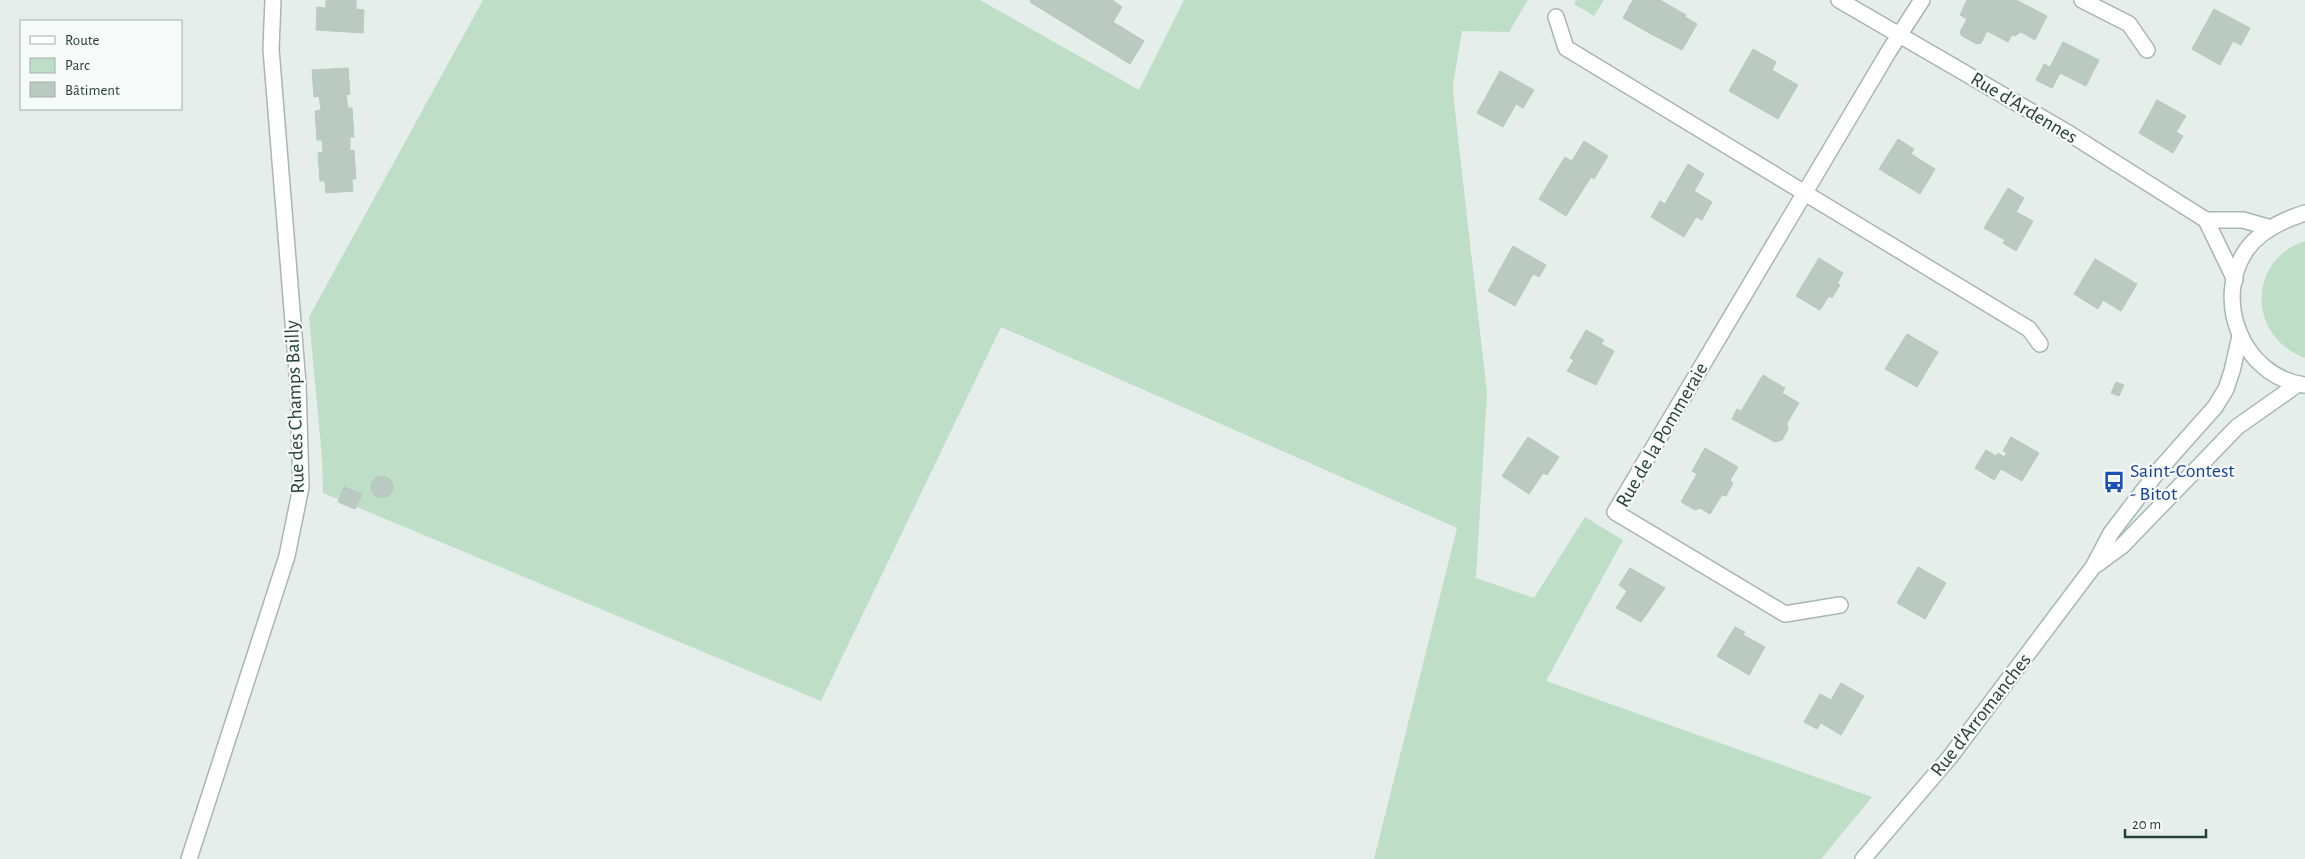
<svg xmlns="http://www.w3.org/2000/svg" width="2305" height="859" font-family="'Alegreya Sans',sans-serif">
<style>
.green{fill:#bfdec7}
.building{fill:#bbc9c3;stroke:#b8c8c1}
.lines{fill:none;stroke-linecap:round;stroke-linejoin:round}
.minor-casing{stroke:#a8b6b1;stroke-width:18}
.secondary-casing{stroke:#a4b9b2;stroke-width:18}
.minor{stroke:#fff;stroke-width:15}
.secondary{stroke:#fff;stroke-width:15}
.labels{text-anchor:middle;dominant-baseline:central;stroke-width:4.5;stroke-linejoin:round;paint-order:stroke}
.street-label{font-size:20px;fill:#254038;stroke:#f6faf8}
.transit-label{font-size:20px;fill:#164399;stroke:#f6faf8;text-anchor:start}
</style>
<rect width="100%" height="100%" fill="#e5eeea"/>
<g class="green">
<path d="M483,0H980L1139,90L1184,0H1528L1509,32L1462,31L1453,84L1454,102L1487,393L1476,578L1534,598L1585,517L1623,540L1546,681L1872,797L1821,859H1374L1457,528L1001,327L821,701L323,493L322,458L309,317Z"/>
<path d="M1576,0H1604L1594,16L1574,4Z"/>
<path d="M2305,241V358C2248,337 2246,261 2305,241Z"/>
</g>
<g class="building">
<path d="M326,0H356V9L364,10L363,33L316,30L317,7L326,8Z"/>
<path d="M1031,0H1112L1122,7L1113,22L1144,41L1130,64L1030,2Z"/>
<path d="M1633,0H1660L1686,15L1679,26L1692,33L1682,50L1649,33L1651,30L1641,24L1639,27L1623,18Z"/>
<path d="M1967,0H2016L2047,16L2035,40L2021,32L2015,36L2012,35L2008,42L1987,31L1981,43L1977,44L1962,36L1960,32L1967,19L1960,15Z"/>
<path d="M2214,9L2250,28L2241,45L2233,41L2220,65L2192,49Z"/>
<path d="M1685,17L1697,24L1692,33L1679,26Z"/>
<path d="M1641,24L1651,30L1649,33L1639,27Z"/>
<path d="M2063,42L2099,60L2086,86L2060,73L2052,88L2036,80L2044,64L2050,67Z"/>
<path d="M1753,49L1776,62L1772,70L1798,85L1778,119L1729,91Z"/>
<path d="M348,68L350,94L346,95L348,108H352L354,137H350V151L354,150L356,179H352L353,191L326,193L325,181H320L318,153L323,152L322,140H317L315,111L321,110L319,96L314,97L312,70Z"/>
<path d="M1500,71L1534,90L1523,108L1516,104L1503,127L1477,113Z"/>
<path d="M2157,100L2186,116L2176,132L2183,136L2173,153L2139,133Z"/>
<path d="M1898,139L1914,149L1911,154L1935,169L1920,194L1879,169Z"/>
<path d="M1584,141L1608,156L1594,179L1591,177L1566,216L1539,199L1565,157L1572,161Z"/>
<path d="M1688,164L1704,174L1694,191L1712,202L1702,220L1696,217L1684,237L1651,217L1660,201L1665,204Z"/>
<path d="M2008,188L2024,198L2016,212L2033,221L2016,251L2003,243L2005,240L1984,228Z"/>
<path d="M1513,246L1546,265L1539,277L1533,274L1515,306L1488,291Z"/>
<path d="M1819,258L1843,273L1837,284L1840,285L1832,298L1829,296L1820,310L1796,296Z"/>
<path d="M2095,259L2137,284L2121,311L2103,300L2098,309L2074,294Z"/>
<path d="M1586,330L1604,340L1601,344L1614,351L1596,385L1567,371L1574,360L1570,358Z"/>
<path d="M1907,334L1938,352L1917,387L1885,369Z"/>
<path d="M1763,375L1785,388L1782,393L1799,403L1787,423L1788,429L1782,440L1775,442L1732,419L1737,409L1741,411Z"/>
<path d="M2116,382L2124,385L2119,396L2111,393Z"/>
<path d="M1528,437L1559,457L1547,475L1543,473L1529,494L1502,476Z"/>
<path d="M2011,437L2039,453L2022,481L2001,469L1994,480L1975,468L1986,450L1996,456L1998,453L2004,457L2007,453L2003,451Z"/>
<path d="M1705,448L1738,467L1730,480L1733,483L1726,496L1722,495L1710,514L1700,508L1695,510L1681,502L1697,474L1692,471Z"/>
<circle cx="382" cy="487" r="11"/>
<path d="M344,487L362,494L355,509L338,502Z"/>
<path d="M1918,567L1946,583L1925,619L1897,603Z"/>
<path d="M1630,568L1665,588L1641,622L1616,608L1627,591L1619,585Z"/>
<path d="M1735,627L1745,632L1743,635L1765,647L1749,675L1717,656Z"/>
<path d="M1841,683L1864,696L1841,735L1821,723L1817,729L1804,722L1820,694L1831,700Z"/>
</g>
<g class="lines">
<g class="minor-casing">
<g id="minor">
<path d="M1839,0L2070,134L2206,220L2235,280"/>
<path d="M2082,0L2129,24L2147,50"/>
<path d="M1556,17L1566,48L2029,329L2040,344"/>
<path d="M2206,220H2243L2271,228"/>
<path d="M1840,605L1785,614L1615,512L1889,51L1922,0"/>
<path d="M189,859L287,556L301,487L298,384L271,49L273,0"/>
</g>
</g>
<g class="secondary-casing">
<g id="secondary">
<path d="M2304,385C2242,376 2212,299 2247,249C2261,230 2283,220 2305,213"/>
<path d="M2096,565L2122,546L2237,427L2298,384"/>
<path d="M1863,859L1950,757L2093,567L2111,533L2159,470L2215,407L2226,389L2232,371L2240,336"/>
</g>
</g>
<use href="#minor" class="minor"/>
<use href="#secondary" class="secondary"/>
</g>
<defs>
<g id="bus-bare" transform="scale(1.725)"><path d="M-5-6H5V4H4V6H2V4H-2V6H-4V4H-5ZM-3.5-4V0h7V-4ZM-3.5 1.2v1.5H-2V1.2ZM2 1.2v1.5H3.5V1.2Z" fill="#1a4fb4" stroke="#f6faf8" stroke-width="2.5" paint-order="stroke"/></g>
</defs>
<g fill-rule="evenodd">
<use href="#bus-bare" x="2114" y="482"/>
</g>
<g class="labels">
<g class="street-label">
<text transform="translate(2024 108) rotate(31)">Rue d'Ardennes</text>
<text transform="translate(295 407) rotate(-92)">Rue des Champs Bailly</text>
<text transform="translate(1662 435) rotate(-60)">Rue de la Pommeraie</text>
<text transform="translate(1981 715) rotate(-52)">Rue d'Arromanches</text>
</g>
<g class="transit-label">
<text x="2130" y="471">Saint-Contest<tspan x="2130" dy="23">- Bitot</tspan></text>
</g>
</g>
<rect x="20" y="20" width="162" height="90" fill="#f6faf8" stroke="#a2b0ab"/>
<rect x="30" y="36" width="25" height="8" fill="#ffffff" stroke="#a2b0ab"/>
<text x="65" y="45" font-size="15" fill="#254038">Route</text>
<rect x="30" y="58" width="25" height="15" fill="#bfdec7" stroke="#a2b0ab"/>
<text x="65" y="70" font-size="15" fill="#254038">Parc</text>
<rect x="30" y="82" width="25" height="15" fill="#bbc9c3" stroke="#a2b0ab"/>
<text x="65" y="95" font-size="15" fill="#254038">Bâtiment</text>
<path d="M2125 829v8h81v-8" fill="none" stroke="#254038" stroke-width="2.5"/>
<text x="2132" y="829" font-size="15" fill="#254038" stroke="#f6faf8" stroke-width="4" paint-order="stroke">20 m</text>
</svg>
